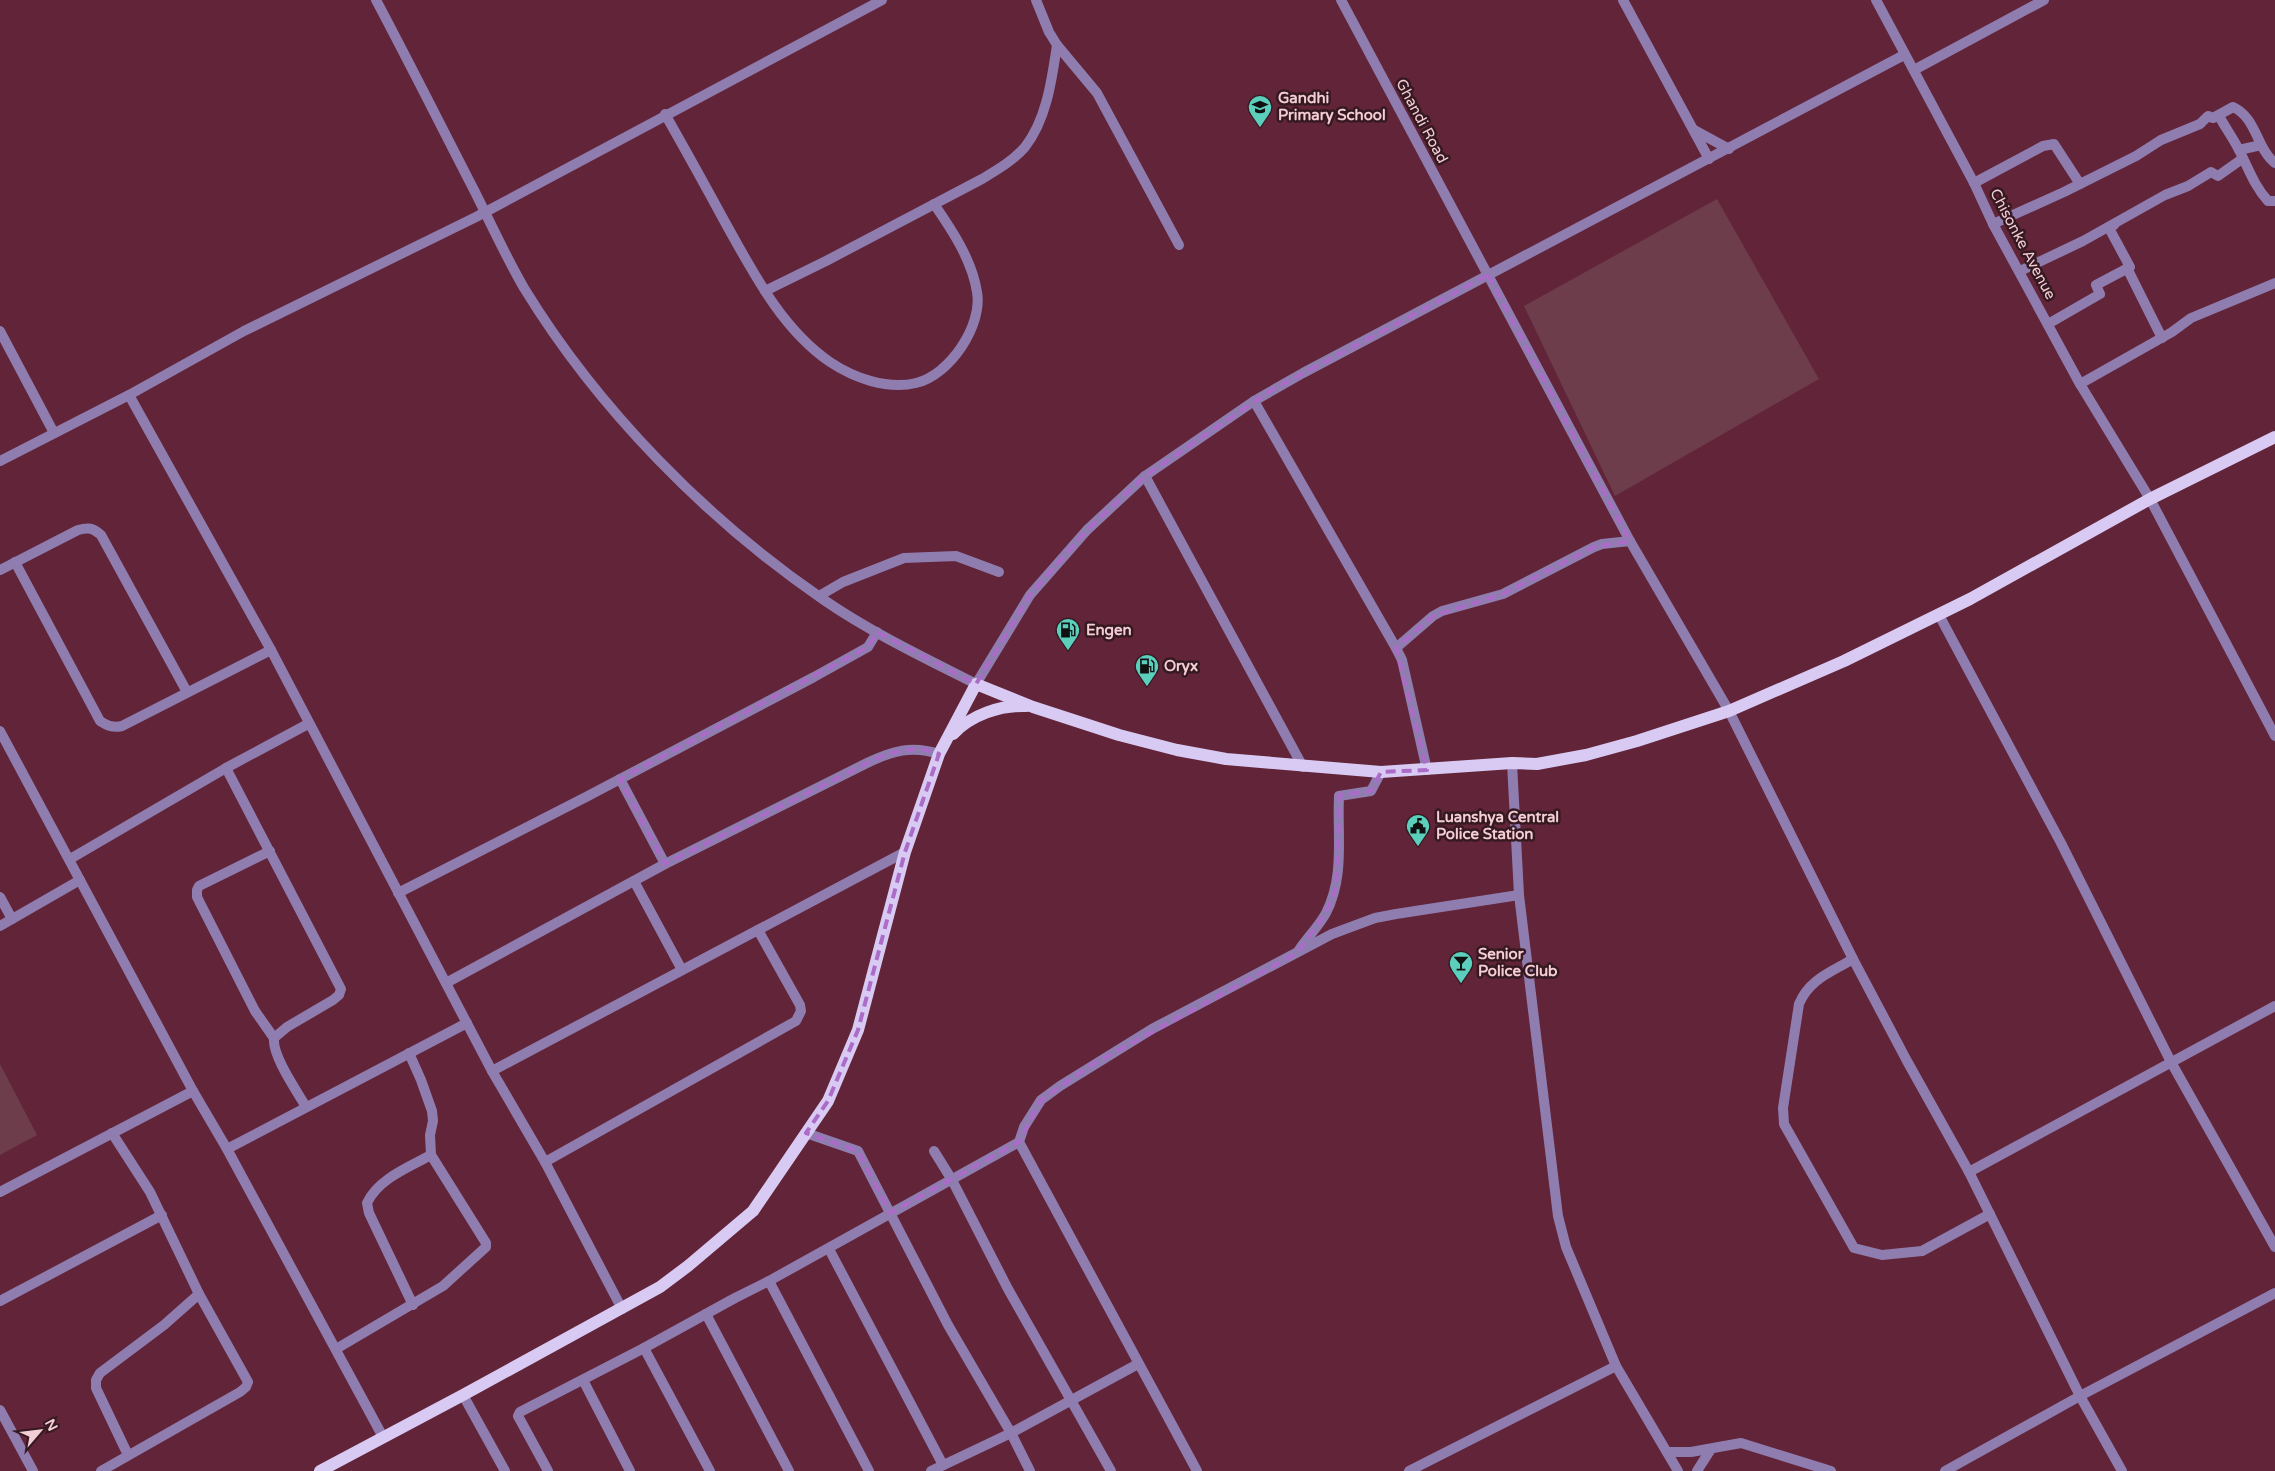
<svg xmlns="http://www.w3.org/2000/svg" width="2275" height="1471" font-family="'Varela Round',sans-serif">
<style>
.green{fill:#6e3d4c}
.lines{fill:none;stroke-linecap:round;stroke-linejoin:round}
.minor{stroke:#907db0;stroke-width:10}
.major{stroke:#d9caf4;stroke-width:12}
.marked{fill:none;stroke:#ab6cc8;stroke-width:4;stroke-dasharray:10 6;stroke-linejoin:round}
.labels{text-anchor:middle;dominant-baseline:central;stroke-width:5;stroke-linejoin:round;paint-order:stroke}
.poi-label{font-size:15px;font-weight:bold;fill:#f4cdd6;stroke:#351921;text-anchor:start}
.street-label{font-size:15px;fill:#f4cdd6;stroke:#351921}
</style>
<rect width="100%" height="100%" fill="#612438"/>
<g class="green">
<path d="M1717,199L1819,379L1615,496L1524,306Z"/>
<path d="M0,1064L37,1135L0,1155Z"/>
</g>
<g class="lines">
<g class="minor">
<path d="M376,0C410,64 442,128 475,192C491,224 506,257 524,288C598,409 707,520 824,600C872,633 925,658 976,684L1030,595L1087,530L1145,476L1254,401L1303,373L1904,55"/>
<path d="M1341,0L1630,541L1729,711L1853,959L1907,1061L1969,1172L2080,1396L2122,1471"/>
<path d="M1623,0L1709,159"/>
<path d="M1876,0L1974,183L1993,224L2080,384L2150,499L2275,736"/>
<path d="M1057,45L1097,93L1179,245"/>
<path d="M1914,70L2044,0"/>
<path d="M665,114C686,151 706,187 726,224C754,274 782,329 830,362C854,378 887,390 916,383C950,375 983,325 977,292C972,260 952,230 934,204"/>
<path d="M2219,116C2225,127 2233,138 2239,150C2248,167 2254,186 2268,201H2275"/>
<path d="M1694,130L1729,149"/>
<path d="M2239,150L2261,145"/>
<path d="M1974,183L2043,146L2054,144L2080,184"/>
<path d="M1993,224L2064,192L2136,156L2161,140L2200,124L2208,116L2213,118L2233,107C2257,118 2256,148 2275,163"/>
<path d="M2127,268L2162,338"/>
<path d="M2020,271L2083,241L2165,195L2188,186L2211,172L2218,176L2242,159"/>
<path d="M765,291L826,261L982,179C997,170 1014,160 1025,147C1047,119 1052,78 1057,45L1049,32L1036,0"/>
<path d="M2048,324L2100,294L2096,285L2130,267L2109,228L2114,225"/>
<path d="M0,331L54,433"/>
<path d="M2080,384L2172,332L2191,318L2275,283"/>
<path d="M129,395L271,650L492,1071L545,1162L622,1309"/>
<path d="M1254,401L1396,648L1402,660L1427,770"/>
<path d="M0,461L129,395L244,331L476,217L882,0"/>
<path d="M1145,476L1303,767"/>
<path d="M15,562L100,721C108,726 113,728 122,726L271,650"/>
<path d="M0,570L78,530C89,527 93,528 101,535L187,692"/>
<path d="M819,596L843,582L904,558L956,556L999,572"/>
<path d="M1939,615L2061,843L2171,1062L2275,1247"/>
<path d="M1396,648L1433,616L1442,611L1503,594L1594,547L1602,544L1630,541"/>
<path d="M0,731L193,1091L227,1149L383,1437"/>
<path d="M1512,763L1519,895L1558,1216L1566,1247L1616,1366L1678,1471"/>
<path d="M226,768L341,989L339,995L333,1000L287,1027L274,1038C272,1056 297,1091 306,1107"/>
<path d="M620,779L665,864"/>
<path d="M270,851L199,886L197,890V897L255,1011L274,1038"/>
<path d="M70,859L226,768L308,724"/>
<path d="M634,881L682,970"/>
<path d="M398,893L586,797L814,677L868,647L877,632"/>
<path d="M0,897L12,919"/>
<path d="M0,926L80,880"/>
<path d="M1299,950C1307,938 1319,926 1326,913C1345,876 1337,836 1339,796L1371,791L1381,772"/>
<path d="M1853,959C1832,972 1809,979 1799,1004L1783,1108L1784,1124L1854,1248L1882,1255L1922,1251L1990,1214"/>
<path d="M446,983L665,864L867,763C892,751 912,745 939,754"/>
<path d="M492,1071L905,852"/>
<path d="M806,1133L858,1151L948,1325L1011,1433L1030,1471"/>
<path d="M227,1149L467,1023"/>
<path d="M934,1151L952,1180L1008,1289L1111,1471"/>
<path d="M545,1162L796,1021L801,1011L800,1005L758,930"/>
<path d="M1969,1172L2275,1006"/>
<path d="M0,1192L193,1091"/>
<path d="M829,1249L943,1465"/>
<path d="M769,1281L869,1471"/>
<path d="M0,1301L162,1215"/>
<path d="M413,1305L369,1213L367,1203C378,1179 409,1167 431,1155"/>
<path d="M706,1314L789,1471"/>
<path d="M644,1348L710,1471"/>
<path d="M336,1349L443,1286L486,1247V1243L431,1155L430,1135L433,1121L432,1111L421,1080L409,1053"/>
<path d="M583,1380L630,1471"/>
<path d="M463,1395L505,1471"/>
<path d="M0,1410L33,1471"/>
<path d="M1667,1452H1691L1741,1443L1831,1471"/>
<path d="M128,1455L96,1388V1380L100,1373L164,1325L199,1294"/>
<path d="M101,1471L240,1392L246,1387L248,1382L199,1294L150,1192L112,1133"/>
<path d="M548,1471L518,1416L520,1412L644,1348L735,1298L769,1281L1019,1142"/>
<path d="M931,1471L1011,1433L1138,1364"/>
<path d="M1197,1471L1019,1142L1024,1127L1041,1100L1060,1086L1152,1029L1332,934L1375,918L1396,914L1519,895"/>
<path d="M1409,1471L1616,1366"/>
<path d="M1697,1471L1711,1449"/>
<path d="M1945,1471L2080,1396L2275,1293"/>
</g>
<g class="major">
<path d="M953,734C971,715 1000,705 1026,706"/>
<path d="M320,1471L463,1395L660,1287L688,1266L753,1211L828,1101L858,1030L905,852L939,754L976,684L1033,707L1119,735L1177,750L1226,759L1381,772L1512,763L1537,764L1586,755L1637,741L1729,711L1844,661L1970,599L2150,499L2275,437"/>
</g>
</g>
<path class="marked" d="M1488,275L1630,541L1594,547L1503,594L1433,616L1396,648L1427,770L1381,772L1371,791L1340,795L1336,889L1325,914L1297,953L1090,1066L1041,1100L1019,1142L890,1213L858,1151L806,1133L828,1101L858,1030L905,852L939,754L919,748L886,754L665,864L620,779L868,647L877,632L976,684L1030,595L1087,530L1145,476L1272,390Z"/>
<defs>
<g id="school-pin" transform="scale(1.25)"><path d="M0 17L-7.5 6A9.5 9.5 0 1 1 7.5 6Z" fill="#5bcebc" stroke="#351921"/><path d="M0-5L7-2L0 1L-7-2ZM-4 1L0 2.5L4 1V4Q0 6-4 4Z" fill="#111"/></g>
<g id="fuel-pin" transform="scale(1.25)"><path d="M0 17L-7.5 6A9.5 9.5 0 1 1 7.5 6Z" fill="#5bcebc" stroke="#351921"/><path d="M-5.5-6h7V0h2V4h1.3V-2.5L3-4.5l.8-.8L6-3V5H2.5V1h-1V6h-7ZM-4.2-4.7v3.2H.2V-4.7Z" fill="#111"/></g>
<g id="civic-pin" transform="scale(1.25)"><path d="M0 17L-7.5 6A9.5 9.5 0 1 1 7.5 6Z" fill="#5bcebc" stroke="#351921"/><path d="M-.6-6.5H3V-4.5H.6V-3L4-1V1h2V6H-6V1h2V-1L-.6-3ZM-1.2 2.5V6h2.4V2.5Z" fill="#111"/></g>
<g id="bar-pin" transform="scale(1.25)"><path d="M0 17L-7.5 6A9.5 9.5 0 1 1 7.5 6Z" fill="#5bcebc" stroke="#351921"/><path d="M-6-5H6L.8 .8V4.5H3.5V6h-7V4.5H-.8V.8Z" fill="#111"/></g>
</defs>
<g fill-rule="evenodd">
<use href="#school-pin" x="1260" y="107"/>
<use href="#fuel-pin" x="1068" y="630"/>
<use href="#fuel-pin" x="1147" y="666"/>
<use href="#civic-pin" x="1418" y="826"/>
<use href="#bar-pin" x="1461" y="963"/>
</g>
<g class="labels">
<g class="poi-label">
<text x="1278" y="98">Gandhi<tspan x="1278" dy="17">Primary School</tspan></text>
<text x="1086" y="630">Engen</text>
<text x="1164" y="666">Oryx</text>
<text x="1436" y="817">Luanshya Central<tspan x="1436" dy="17">Police Station</tspan></text>
<text x="1478" y="954">Senior<tspan x="1478" dy="17">Police Club</tspan></text>
</g>
<g class="street-label">
<text transform="translate(1422 121) rotate(62)">Ghandi Road</text>
<text transform="translate(2023 244) rotate(62)">Chisonke Avenue</text>
</g>
</g>
<g transform="translate(40 1431) rotate(62)" stroke="#351921" stroke-width="4" paint-order="stroke">
<path d="M0-4L9 19L0 12L-9 19Z" fill="#f4cdd6"/>
<text y="-8" font-size="14" font-weight="bold" text-anchor="middle" fill="#f4cdd6">N</text>
</g>
</svg>
